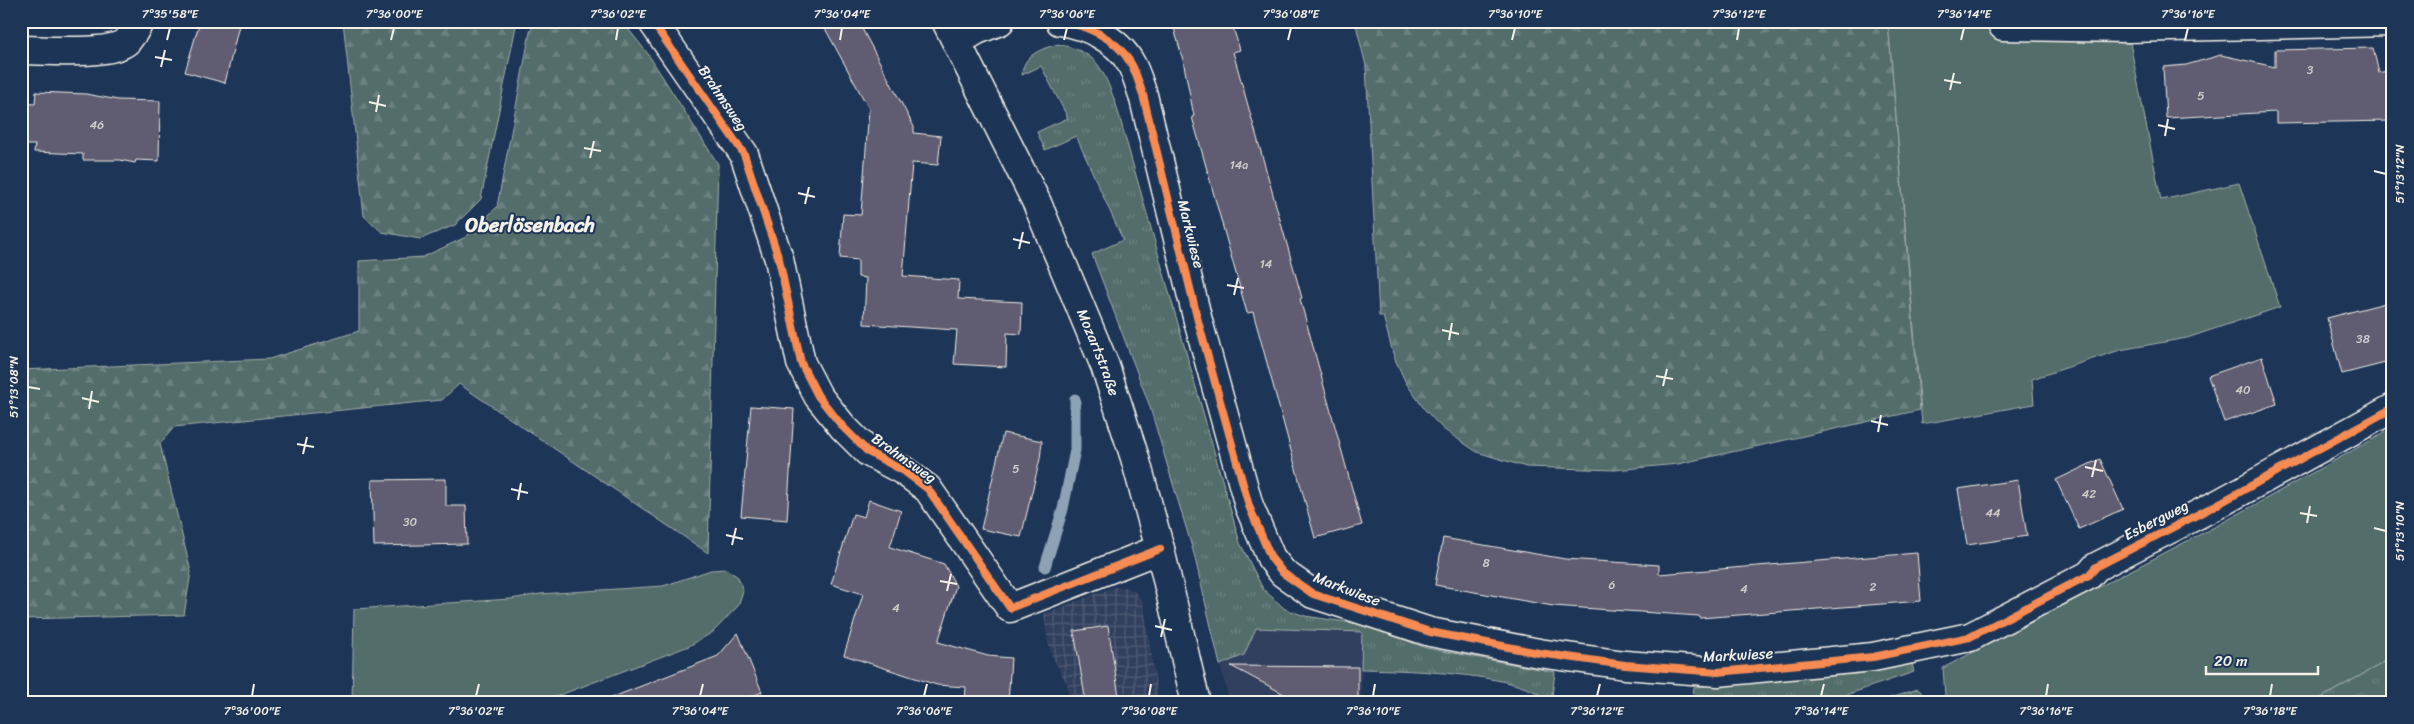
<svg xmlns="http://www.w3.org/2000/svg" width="2414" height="724" font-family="Sriracha,sans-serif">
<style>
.built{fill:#31405f}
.industrial{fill:url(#industrial-grid)}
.grass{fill:url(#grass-tufts);stroke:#a3afaa}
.forest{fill:url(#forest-firs);stroke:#a3afaa}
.garden{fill:#526d6b;stroke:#a3afaa}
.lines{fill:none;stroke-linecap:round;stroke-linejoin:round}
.stream{stroke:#8da2b4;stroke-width:11}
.building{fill:#605b71;stroke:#f4f1e8}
.street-casing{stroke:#f4f1e8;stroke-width:31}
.street{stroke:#1d3557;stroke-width:28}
.cycleway-casing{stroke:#1d3557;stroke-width:11}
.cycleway{stroke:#f68b52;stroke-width:8}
.ticks{fill:none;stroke:#f4f1e8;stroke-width:2}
.labels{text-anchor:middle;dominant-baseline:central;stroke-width:4;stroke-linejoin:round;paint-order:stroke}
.number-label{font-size:12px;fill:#cfccca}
.street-label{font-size:15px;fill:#f4f1e8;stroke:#1d3557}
.district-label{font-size:20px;font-weight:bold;fill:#f4f1e8;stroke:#1d3557}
.neatline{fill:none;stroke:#f4f1e8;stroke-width:2}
.ticks-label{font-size:12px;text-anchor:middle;fill:#f4f1e8}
</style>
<defs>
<pattern id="industrial-grid" width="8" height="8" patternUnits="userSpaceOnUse" patternTransform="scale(1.25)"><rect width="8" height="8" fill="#31405f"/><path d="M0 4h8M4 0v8" fill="none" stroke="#4f5c76"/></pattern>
<pattern id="grass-tufts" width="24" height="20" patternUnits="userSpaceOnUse" patternTransform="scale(1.25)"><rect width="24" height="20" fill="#526d6b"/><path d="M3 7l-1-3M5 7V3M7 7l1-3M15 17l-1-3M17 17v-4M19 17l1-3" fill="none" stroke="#6c8280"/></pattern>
<pattern id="forest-firs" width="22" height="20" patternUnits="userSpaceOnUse" patternTransform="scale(1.25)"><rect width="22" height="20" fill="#526d6b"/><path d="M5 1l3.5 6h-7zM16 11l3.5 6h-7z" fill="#6c8280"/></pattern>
</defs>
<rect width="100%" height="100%" fill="#1d3557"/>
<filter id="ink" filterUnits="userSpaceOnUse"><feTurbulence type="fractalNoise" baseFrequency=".02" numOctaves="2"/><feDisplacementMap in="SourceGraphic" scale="10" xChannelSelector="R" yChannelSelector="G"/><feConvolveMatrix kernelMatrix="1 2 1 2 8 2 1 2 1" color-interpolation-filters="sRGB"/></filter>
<g filter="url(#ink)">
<path class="built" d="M1256,628L1362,632L1361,703H1230L1220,665L1244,655Z"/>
<path class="industrial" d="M1114,587H1127L1134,591L1143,601L1159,703H1070L1067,684L1053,658L1048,643L1044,615L1046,613Z"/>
<g class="grass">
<path d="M1058,44C1098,53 1101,66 1115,101L1240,543L1263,589L1285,609L1305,616L1366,625L1426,648L1555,672L1552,697L1600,703H1549C1528,672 1398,670 1361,669L1362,632L1256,628L1244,655L1220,665L1194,554L1149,404L1092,254L1123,240L1076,136L1045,150L1037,132L1068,118L1041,66L1022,75C1023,54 1042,49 1058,44Z"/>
<path d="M2393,657V703H2312Z"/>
<path d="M1911,660L1914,672L1822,703H1692L1694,687L1865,673Z"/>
<path d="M1918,689L1932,703H1874Z"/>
</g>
<g class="forest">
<path d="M343,21H517L481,199L455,225L420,239L382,232L364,216Z"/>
<path d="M536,21H622L648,54L718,164L708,553L459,384L442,400L174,427L160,444L191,572L184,615L21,619V370L269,359L359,331V261L423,257L466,237L497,207L530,32Z"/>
<path d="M1355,21H1888L1920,410L1678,464L1615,470L1526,467L1477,452L1443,429L1425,410L1406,383L1394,357L1383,316H1379L1366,66Z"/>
</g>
<g class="garden">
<path d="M1888,21H2003L2005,39L2130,43L2161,200L2239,183L2280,307L2187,338L2120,350L2032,379L2034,404L1922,424Z"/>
<path d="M2393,428V657L2312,703H1932L1945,696L1943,668L2222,523Z"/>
<path d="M726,569L738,577L743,591L738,606L713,632L689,646L539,703H352L354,609L511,599L540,594L663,586L711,570Z"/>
</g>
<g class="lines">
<path class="stream" d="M1045,567L1063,509L1075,450V399"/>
</g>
<g class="building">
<path d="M200,21H240L225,83L185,72Z"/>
<path d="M821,21H858L914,127V133L941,136L938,165L912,163L903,276L959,280L958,299L1022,302L1021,334L1007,333L1006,367L954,364L957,330L864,324L866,278L858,277V260L840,258L843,214L861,215L869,109Z"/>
<path d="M1172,21H1231L1240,50L1233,52L1302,298L1300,299L1362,525L1315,538L1253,312L1247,313L1202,152L1192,117L1194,116L1183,60Z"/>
<path d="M2373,48L2379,73L2393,69V121L2276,123V112L2166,118L2163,67L2186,65L2221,55L2275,67V50Z"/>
<path d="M36,92L86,94L118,100L160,101L159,161L136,160L135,163L120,160H83V154L34,152L35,145H21V103L35,104Z"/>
<path d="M2393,301V361L2342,374L2327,318Z"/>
<path d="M2262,357L2277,404L2224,422L2208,376Z"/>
<path d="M751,406L794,409L787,520L741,516Z"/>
<path d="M1003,433L1042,441L1040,459L1021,537L981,529Z"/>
<path d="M2100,459L2123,509L2079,529L2056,480Z"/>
<path d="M446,479V506H466L467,544L374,546L372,480Z"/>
<path d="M2018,480L2027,536L1967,545L1958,489Z"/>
<path d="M869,500L901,511L890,547L944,564L956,586L938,642L988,656L1011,658L1008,703H965L966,687L937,685L844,655L863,594L831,584L853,514L864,517Z"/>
<path d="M1443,538L1565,559L1659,565V574L1917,553L1921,601L1700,618L1699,616L1553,606L1435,585Z"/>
<path d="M1108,626L1120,703H1086L1074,631Z"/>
<path d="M738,633L762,692L735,703H603V701L718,656Z"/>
<path d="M1231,666L1358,667V703H1301Z"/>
</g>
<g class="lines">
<g class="street-casing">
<g id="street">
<path d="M652,21L744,154L779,259L801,363L818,396L843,427L868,452L904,471L928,489L1010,608L1160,549"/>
<path id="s1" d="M946,21L1037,203L1105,366L1135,458L1160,549L1196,703"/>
<path d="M1060,21C1086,25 1116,38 1130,62C1136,71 1139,84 1143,95L1198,321L1249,506L1271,558L1283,573L1313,594L1430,632L1539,653L1625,665L1718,672L1873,657L1970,637L2089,575L2096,567L2218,504L2393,408"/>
<path d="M2003,26L2128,28L2393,22"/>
<path d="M957,42L977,30L1000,21"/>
<path d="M21,50C44,50 111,56 127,41C132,35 137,27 140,21"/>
</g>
</g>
<use href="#street" class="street"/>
<g class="cycleway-casing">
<g id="cycleway">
<path d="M652,21L744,154L779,259L801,363L818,396L843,427L868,452L904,471L928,489L1010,608L1160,549"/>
<path d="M1060,21C1086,25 1116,38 1130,62C1136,71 1139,84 1143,95L1198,321L1249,506L1271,558L1283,573L1313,594L1430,632L1539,653L1625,665L1718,672L1873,657L1970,637L2089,575L2096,567L2218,504L2393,408"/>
</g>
</g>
<use href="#cycleway" class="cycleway"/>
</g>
</g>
<path class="ticks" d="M167,40L170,28M391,40L394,28M616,40L618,28M840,40L842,28M1064,40L1067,28M1288,40L1291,28M1512,40L1515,28M1737,40L1739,28M1961,40L1964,28M2185,40L2188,28M155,57L172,60M161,67L165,50M1944,80L1961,83M1950,90L1954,73M369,102L386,106M376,112L379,95M2158,125L2175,129M2165,136L2168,119M584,148L601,151M590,158L594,141M2374,171L2386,174M798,193L815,197M805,204L809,187M1013,239L1030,243M1019,249L1023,232M1227,285L1244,288M1234,295L1238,278M1442,330L1459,334M1449,340L1452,323M1656,376L1673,379M1663,386L1667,369M28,387L40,389M82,398L99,402M89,409L92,391M1871,421L1888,425M1878,432L1881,415M297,444L314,447M303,454L307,437M2085,467L2103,471M2092,477L2096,460M511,489L528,493M518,500L521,483M2300,513L2317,516M2307,523L2310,506M2374,528L2386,531M726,535L743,539M732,545L736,528M940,581L957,584M947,591L951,574M1155,626L1172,630M1161,637L1165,619M252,696L254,684M476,696L479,684M700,696L703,684M924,696L927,684M1149,696L1151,684M1373,696L1375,684M1597,696L1600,684M1821,696L1824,684M2046,696L2048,684M2270,696L2272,684"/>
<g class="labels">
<g class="number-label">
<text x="2310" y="70">3</text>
<text x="2201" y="96">5</text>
<text x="97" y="125">46</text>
<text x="1239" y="165">14a</text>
<text x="1266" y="264">14</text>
<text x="2363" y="339">38</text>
<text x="2243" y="390">40</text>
<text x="1016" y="469">5</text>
<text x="2089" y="494">42</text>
<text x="1993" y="513">44</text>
<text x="410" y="522">30</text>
<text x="1486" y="563">8</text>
<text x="1612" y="585">6</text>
<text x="1873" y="587">2</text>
<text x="1744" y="589">4</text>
<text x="896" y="608">4</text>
</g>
<g class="street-label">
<text transform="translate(723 98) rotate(56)">Brahmsweg</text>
<text transform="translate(1191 234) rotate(76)">Markwiese</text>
<text stroke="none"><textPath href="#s1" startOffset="365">Mozartstraße</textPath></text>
<text transform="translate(904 458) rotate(35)">Brahmsweg</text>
<text transform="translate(2156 520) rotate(-27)">Esbergweg</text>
<text transform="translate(1347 589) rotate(21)">Markwiese</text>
<text transform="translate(1738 655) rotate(-3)">Markwiese</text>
</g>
<g class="district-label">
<text x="530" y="225">Oberlösenbach</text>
</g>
</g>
<rect width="2414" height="724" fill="none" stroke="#1d3557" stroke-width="55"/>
<path d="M2206 666v8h112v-8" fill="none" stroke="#f4f1e8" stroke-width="2.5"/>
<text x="2214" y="666" font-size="15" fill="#f4f1e8" stroke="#1d3557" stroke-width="4" paint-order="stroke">20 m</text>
<rect x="28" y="28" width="2358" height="668" class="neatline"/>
<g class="ticks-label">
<text x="170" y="18">7°35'58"E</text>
<text x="394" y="18">7°36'00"E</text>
<text x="618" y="18">7°36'02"E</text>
<text x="842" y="18">7°36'04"E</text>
<text x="1067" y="18">7°36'06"E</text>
<text x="1291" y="18">7°36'08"E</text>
<text x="1515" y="18">7°36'10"E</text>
<text x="1739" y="18">7°36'12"E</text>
<text x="1964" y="18">7°36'14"E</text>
<text x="2188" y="18">7°36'16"E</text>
<text transform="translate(2400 174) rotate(-90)" y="4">51°13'12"N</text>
<text transform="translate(14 387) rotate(-90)" y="4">51°13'08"N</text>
<text transform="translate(2400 531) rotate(-90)" y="4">51°13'10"N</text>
<text x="252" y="715">7°36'00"E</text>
<text x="476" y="715">7°36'02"E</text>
<text x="700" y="715">7°36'04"E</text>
<text x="924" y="715">7°36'06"E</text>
<text x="1149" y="715">7°36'08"E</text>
<text x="1373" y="715">7°36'10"E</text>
<text x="1597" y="715">7°36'12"E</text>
<text x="1821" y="715">7°36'14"E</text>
<text x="2046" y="715">7°36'16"E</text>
<text x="2270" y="715">7°36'18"E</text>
</g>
</svg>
